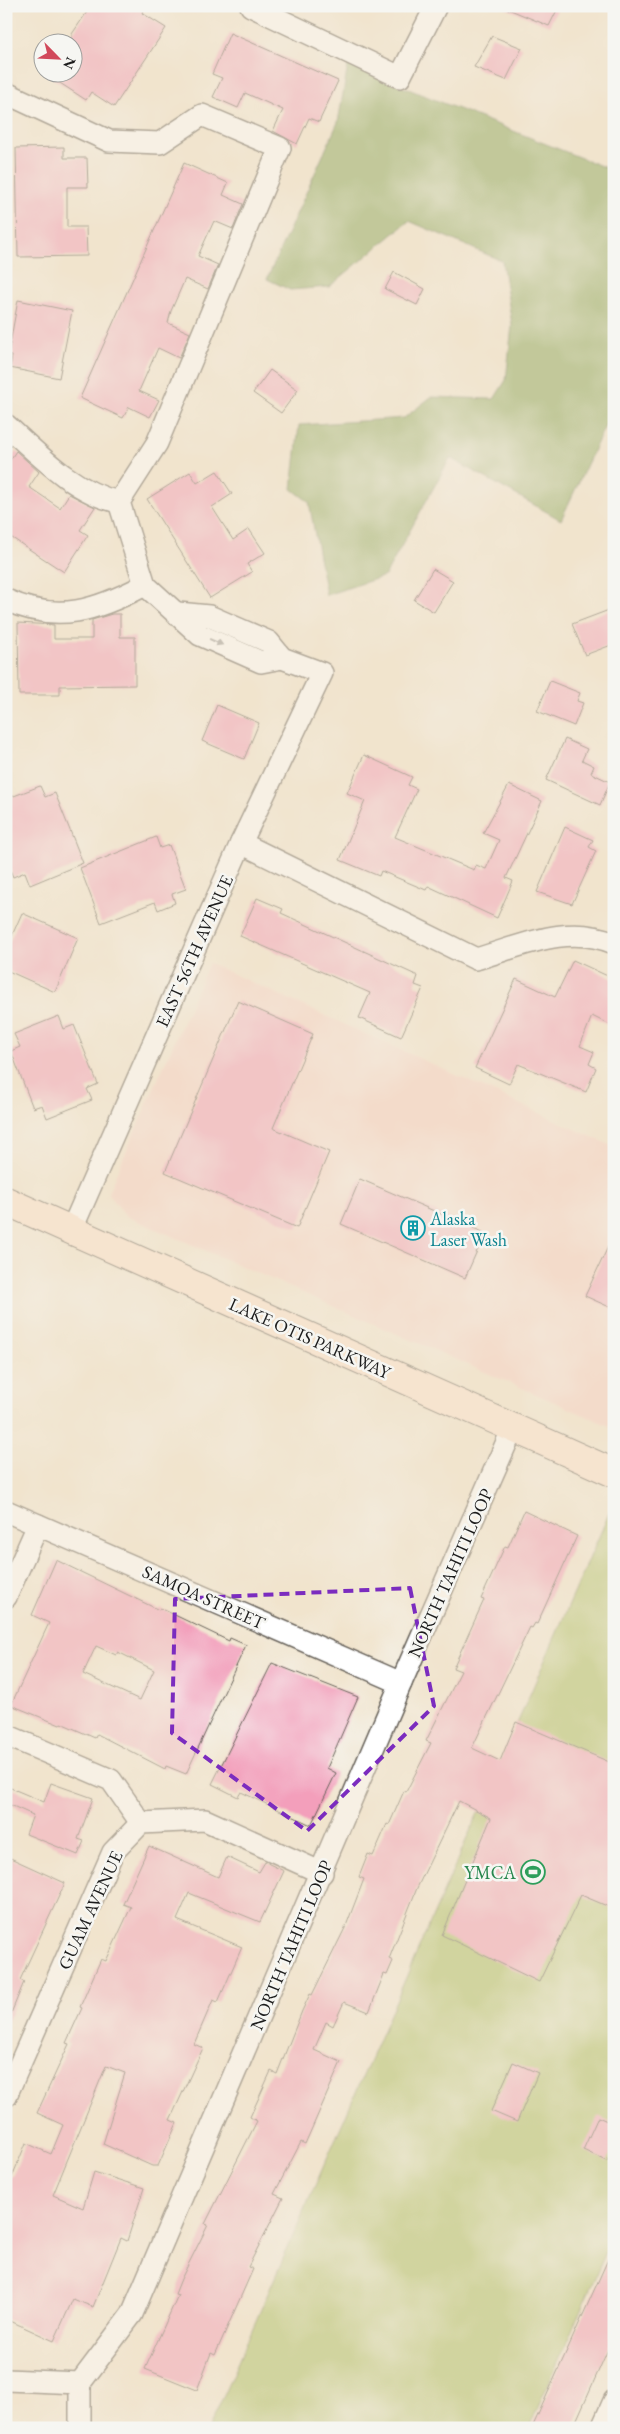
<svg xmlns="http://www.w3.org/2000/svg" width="620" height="2434" font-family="'EB Garamond',serif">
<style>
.built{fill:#f7d1c6}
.green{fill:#acc166;stroke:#646e41}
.forest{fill:#89a75b;stroke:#52623c}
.building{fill:#f39fbb;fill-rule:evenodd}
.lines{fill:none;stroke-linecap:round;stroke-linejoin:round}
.minor-casing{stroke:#67625a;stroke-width:24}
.secondary-casing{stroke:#67625a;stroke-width:30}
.minor{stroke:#fff;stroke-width:21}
.secondary{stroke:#fde4d1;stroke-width:28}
.oneway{fill:#999}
.marked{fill:none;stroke:#7b2cbf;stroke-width:4;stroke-dasharray:10 6;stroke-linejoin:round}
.labels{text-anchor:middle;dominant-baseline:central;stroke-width:5;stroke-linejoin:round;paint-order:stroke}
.street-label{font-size:18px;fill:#1c1c1c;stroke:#f6f6f2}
.culture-label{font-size:18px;fill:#0d838f;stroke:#f6f6f2;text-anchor:start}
.leisure-label{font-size:18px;fill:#27864d;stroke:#f6f6f2;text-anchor:end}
</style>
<rect width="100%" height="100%" fill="#f6f6f2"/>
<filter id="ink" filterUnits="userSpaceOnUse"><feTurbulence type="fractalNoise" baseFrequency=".02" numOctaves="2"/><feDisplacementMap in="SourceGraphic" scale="10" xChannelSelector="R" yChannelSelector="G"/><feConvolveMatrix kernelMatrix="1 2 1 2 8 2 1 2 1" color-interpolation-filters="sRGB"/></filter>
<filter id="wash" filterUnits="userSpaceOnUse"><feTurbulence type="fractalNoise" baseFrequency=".0096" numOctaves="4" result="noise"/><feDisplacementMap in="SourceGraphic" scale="20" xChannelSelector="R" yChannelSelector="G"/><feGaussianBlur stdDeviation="1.12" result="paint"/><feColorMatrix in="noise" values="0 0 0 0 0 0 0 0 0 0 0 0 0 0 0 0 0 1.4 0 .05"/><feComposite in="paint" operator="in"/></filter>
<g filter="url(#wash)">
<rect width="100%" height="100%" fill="#f1e4cd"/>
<path class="built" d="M209,963L614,1147V1428L126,1216L108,1193Z"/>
<path class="green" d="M611,1509L614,1510V2234L529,2428H209Z"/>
<path class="forest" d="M348,65L614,171V407L561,520L450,458L385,576L326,595L309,502L292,489L299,425L404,418L431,397L494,399L506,380L512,325L502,261L409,221L329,287L290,290L267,279L338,122Z"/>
<g id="blocks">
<g class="building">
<path d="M91,6H146L142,13L166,28L114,107L91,92L86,100L43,72H72V34Z"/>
<path d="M501,6H559L549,26Z"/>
<path d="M230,33L338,81L319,122L309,118L297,144L273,131L283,110L245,93L238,108L213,97L222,78L212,74Z"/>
<path d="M492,36L522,48L506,80L474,67Z"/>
<path d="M64,147V158H87L88,187H67V227H86L87,256L18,257L16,148Z"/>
<path d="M184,163L228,183L223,195L243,204L233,229L214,221L198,256L218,265L208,289L185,279L171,311L168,323L190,333L179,358L158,348L139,391L159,400L150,417L129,407L123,418L80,398Z"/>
<path d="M394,272L425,289L417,305L385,289Z"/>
<path d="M18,300L72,311L59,378L10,368L12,356L8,355Z"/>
<path d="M270,370L298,390L281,413L253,393Z"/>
<path d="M16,451L39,472L29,487L60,508L69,494L95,507L80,530L88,535L64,572L6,534V466Z"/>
<path d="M217,471L232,494L212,507L233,540L249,529L265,553L247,564L252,572L210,598L147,499L190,472L197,483Z"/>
<path d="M433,569L453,581L434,612L414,600Z"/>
<path d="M609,610L614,622V644L585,655L572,624Z"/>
<path d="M112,614H120V637H135V685L60,686V695H19L18,623L54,625V639H92V620Z"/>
<path d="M550,681L580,693L577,701L583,703L574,726L537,711Z"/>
<path d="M217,705L259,723L244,759L202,741Z"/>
<path d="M565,739L587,749L582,760L594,766L591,773L610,782L600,805L546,780Z"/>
<path d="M364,755L412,777L408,785L417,789L395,837L474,870L476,865L486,869L499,840L483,833L509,785L542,801L506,878L513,881L497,918L428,886L426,890L381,871L379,876L340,860L365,801L347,793Z"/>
<path d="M40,786L45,797L55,793L83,863L30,885L25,872L13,877L6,860V799Z"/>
<path d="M565,827L593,840L589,847L596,851L572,904L537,892Z"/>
<path d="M156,837L160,848L169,845L186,889L172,894L175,903L158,910L155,902L101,923L80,868Z"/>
<path d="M257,898L283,909L281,913L418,976L415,985L423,988L401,1037L359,1018L370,993L240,936Z"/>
<path d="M22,913L78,938L55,992L6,970V949Z"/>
<path d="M573,960L614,979V1027L592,1016L580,1046L594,1052L589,1064L596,1068L586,1092L518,1064L509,1084L475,1068L516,979L555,997Z"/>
<path d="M238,1001L313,1034L273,1128L329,1152L297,1228L165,1172Z"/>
<path d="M59,1016L64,1029L74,1025L98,1084L87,1089L92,1100L47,1118L42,1105L33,1108L11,1051L20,1047L14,1034Z"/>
<path d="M360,1179L485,1233L465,1278L341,1224Z"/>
<path d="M614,1234V1309L585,1296Z"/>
<path d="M524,1511L577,1536L537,1624L535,1623L532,1628L530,1627L472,1748L500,1761L516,1722L614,1764V1909L581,1895L539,1982L442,1935L491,1818L459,1801L417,1888L389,1959L393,1961L387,1975L384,1974L369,2012L344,2002L333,2026L326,2022L314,2050L341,2062L305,2144L301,2142L274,2194L283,2198L248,2267L253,2269L215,2355L211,2353L197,2390L145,2369L178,2295L175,2294L181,2279L208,2225L205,2224L257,2121L250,2117L271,2071L277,2074L302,2011L310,1994L312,1995L346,1926L364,1879L359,1877L368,1854L373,1856L387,1824L389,1825L404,1791L406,1792L431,1743L426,1741L461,1671L453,1668L484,1600L481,1599L496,1566L505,1546L508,1547Z"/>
<path d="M56,1560L159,1610L160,1608L229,1641L230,1638L246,1645L186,1774L166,1766L165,1769L97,1734L95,1738L61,1723L60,1725L11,1705L49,1623L32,1615ZM96,1646L116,1655L118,1652L154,1670L140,1700L83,1674Z"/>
<path d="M272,1663L358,1697L327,1768L336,1773L311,1825L241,1792L238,1797L212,1784Z"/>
<path d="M51,1783L93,1798L78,1839L84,1841L78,1855L26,1834L33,1815L6,1803V1786L44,1802Z"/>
<path d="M149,1846L218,1877L227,1857L259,1872L265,1862L284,1871L260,1922L189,1893L177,1920L242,1947L218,2002L213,2000L194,2044L203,2048L170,2120L177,2123L158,2166H152L103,2144L125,2073L106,2066L53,2195L83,2208L94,2172L144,2188L127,2241L121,2238L93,2307L73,2299L54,2341L6,2319V2174L12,2177L26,2143L51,2154L63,2125L37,2113L69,2044L66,2043L82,2008L80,2007L101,1959L106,1961L131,1907L123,1904Z"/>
<path d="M6,1856L65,1883L20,1980L24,1982L7,2023Z"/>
<path d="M513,2062L538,2073L517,2122L491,2111Z"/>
<path d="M598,2117L614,2124V2147L607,2161L583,2150Z"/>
<path d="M614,2246V2336L573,2428H532Z"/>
</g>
</g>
</g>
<g filter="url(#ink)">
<use href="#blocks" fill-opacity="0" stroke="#67625a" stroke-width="1"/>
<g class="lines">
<g class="minor-casing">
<g id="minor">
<path d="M251,6L400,77L436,6"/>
<path d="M6,93L109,141L160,143L202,115L280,148L157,443L119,502L145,585L200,635L261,662L282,658"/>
<path d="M6,425C39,455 75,493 119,502"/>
<path d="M6,600C58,624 97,610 145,585"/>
<path d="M241,843L476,959C522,946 567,923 614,943"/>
<path d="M71,1231L241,843L322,673L282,658L269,642L209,616L178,613"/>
<path d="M6,1511L401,1683"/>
<path d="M6,1597L38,1525"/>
<path d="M6,1735L111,1780L141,1823"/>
<path d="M6,2096L113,1852L141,1823L205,1820L322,1873"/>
<path d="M6,2380L80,2383L132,2314L401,1683L513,1428"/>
<path d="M80,2428V2383"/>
<path d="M602,2428L614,2401"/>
</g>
</g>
<g class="secondary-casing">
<path id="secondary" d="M6,1201L614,1473"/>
</g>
<use href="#minor" class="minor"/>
<use href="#secondary" class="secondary"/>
</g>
<defs><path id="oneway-solid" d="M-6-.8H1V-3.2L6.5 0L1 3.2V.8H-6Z" transform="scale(1.25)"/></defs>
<use class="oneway" href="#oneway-solid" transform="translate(216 642) rotate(24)"/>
</g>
<path d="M0 0H620V2434H0ZM410,1588L434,1706L307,1831L172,1733L175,1599Z" fill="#f1e4cd" fill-opacity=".55" fill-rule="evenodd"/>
<path class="marked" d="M410,1588L434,1706L307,1831L172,1733L175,1599Z"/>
<defs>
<g id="building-ring" transform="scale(1.25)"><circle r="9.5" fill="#f6f6f2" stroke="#0f9aa8" stroke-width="1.5"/><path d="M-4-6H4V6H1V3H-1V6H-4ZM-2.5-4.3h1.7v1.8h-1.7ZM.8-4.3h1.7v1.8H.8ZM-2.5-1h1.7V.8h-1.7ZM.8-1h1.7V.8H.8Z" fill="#0f9aa8"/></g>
<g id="stadium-ring" transform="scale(1.25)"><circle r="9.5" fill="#f6f6f2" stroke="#2e9e5b" stroke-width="1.5"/><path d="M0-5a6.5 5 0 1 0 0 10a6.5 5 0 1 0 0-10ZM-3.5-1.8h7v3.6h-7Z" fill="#2e9e5b"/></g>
</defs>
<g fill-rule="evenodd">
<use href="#building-ring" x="413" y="1228"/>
<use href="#stadium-ring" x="533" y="1872"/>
</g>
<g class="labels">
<g class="street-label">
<text transform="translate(194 951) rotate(-66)">EAST 56TH AVENUE</text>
<text transform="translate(310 1338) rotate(24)">LAKE OTIS PARKWAY</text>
<text transform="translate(450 1573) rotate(-66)">NORTH TAHITI LOOP</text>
<text transform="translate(204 1597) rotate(24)">SAMOA STREET</text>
<text transform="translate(90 1910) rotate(-65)">GUAM AVENUE</text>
<text transform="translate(291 1945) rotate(-67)">NORTH TAHITI LOOP</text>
</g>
<g class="culture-label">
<text x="430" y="1218">Alaska<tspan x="430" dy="21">Laser Wash</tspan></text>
</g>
<g class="leisure-label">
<text x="516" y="1872">YMCA</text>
</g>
</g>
<rect width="620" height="2434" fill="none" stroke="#f6f6f2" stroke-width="25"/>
<g transform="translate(58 58) rotate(114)"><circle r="24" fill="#f6f6f2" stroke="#9f9f9c"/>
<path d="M0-4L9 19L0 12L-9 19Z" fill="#d1495b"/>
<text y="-8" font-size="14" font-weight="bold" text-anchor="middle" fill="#1c1c1c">N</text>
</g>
</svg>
